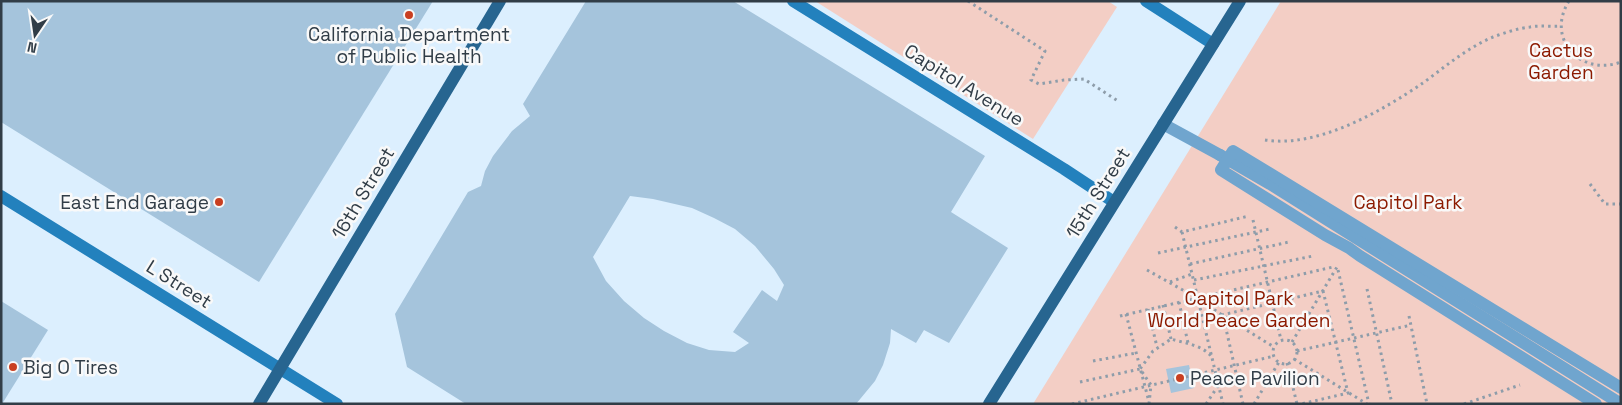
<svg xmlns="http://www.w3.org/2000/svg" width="1622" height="405" font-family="'Space Grotesk',sans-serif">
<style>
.green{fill:#f3cec5}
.building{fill:#a5c4dc;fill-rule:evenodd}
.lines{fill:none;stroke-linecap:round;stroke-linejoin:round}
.path{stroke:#8e9daa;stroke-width:3;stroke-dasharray:2.5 4;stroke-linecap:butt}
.lane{stroke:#70a5ce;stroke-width:12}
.street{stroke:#70a5ce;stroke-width:12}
.secondary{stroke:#2381bd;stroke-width:12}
.primary{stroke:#276590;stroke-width:12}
.poi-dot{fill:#c93f21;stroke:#f9f9f9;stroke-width:2}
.labels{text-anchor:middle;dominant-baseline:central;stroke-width:5;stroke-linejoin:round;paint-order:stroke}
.poi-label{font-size:19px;fill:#313d47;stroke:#f9f9f9;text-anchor:start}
.park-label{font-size:19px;fill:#8c1a00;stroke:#f9f9f9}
.street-label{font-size:19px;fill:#313d47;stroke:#f9f9f9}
</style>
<rect width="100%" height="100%" fill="#dceffe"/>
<g class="green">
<path d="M815,1H1108L1117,7L1033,139Z"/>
<path d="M1281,1H1621V404H1033Z"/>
</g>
<g class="building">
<path d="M1,1H433L259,282L1,122Z"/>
<path d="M586,1H733L985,156L951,212L1008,248L949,343L924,330L916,343L891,329L890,343L883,365L875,381L856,404H466L407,367L395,314L468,192L481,186L485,171L493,156L512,131L530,116L523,104ZM630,196L653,199L692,208L714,218L735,229L755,246L774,269L784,285L777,301L762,290L733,332L749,343L735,352L709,350L687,343L664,331L644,318L624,301L606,281L593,257Z"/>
<path d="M1,301L48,330L2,404H1Z"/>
<path d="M1189,365L1194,388L1171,393L1166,369Z"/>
</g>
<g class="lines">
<g class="path">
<path d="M968,1L1045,51L1031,80L1039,84L1064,80L1084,79L1118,101"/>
<path d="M1569,1C1545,39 1581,77 1621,62"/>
<path d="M1265,140C1318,148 1380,112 1423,83C1446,66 1467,48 1493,37C1504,33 1519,28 1530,27C1540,25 1551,27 1561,26"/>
<path d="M1590,184L1605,204H1621"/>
<path d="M1253,220L1281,340"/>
<path d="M1175,227L1182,232L1249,216"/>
<path d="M1182,232L1223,404"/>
<path d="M1158,253L1270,229"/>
<path d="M1190,264L1289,242"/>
<path d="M1147,270L1197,298L1222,315L1274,347"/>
<path d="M1338,270L1369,404"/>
<path d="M1194,280L1313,256"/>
<path d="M1170,282L1192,274"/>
<path d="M1367,289L1392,404"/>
<path d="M1179,302L1188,343"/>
<path d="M1163,305L1171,339"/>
<path d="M1148,309L1157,347"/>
<path d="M1126,314L1148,398"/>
<path d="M1120,316L1333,267"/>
<path d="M1409,316L1427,404"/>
<circle cx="1285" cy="352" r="12"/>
<path d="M1292,342L1337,267"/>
<path d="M1297,351L1411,325"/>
<path d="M1294,359L1367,404"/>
<path d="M1093,361L1136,353"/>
<path d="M1287,363L1297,404"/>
<path d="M1080,382L1140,369"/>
<path d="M1072,404L1274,356"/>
<path d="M1149,404L1151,385L1140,369L1153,351L1171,339C1184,343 1202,345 1211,356"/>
<path d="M1206,404L1218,386"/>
<path d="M1243,404L1224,320L1222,315L1323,291L1348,393L1301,404"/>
<path d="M1254,404L1279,362"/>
<path d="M1464,404L1520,385"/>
</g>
<path class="lane" d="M1163,124L1220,155"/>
<g class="street">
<path d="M1220,155L1270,184L1621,404"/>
<path d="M1596,404L1360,256L1349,248L1325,235L1221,170L1233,151L1621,388"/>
</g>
<g class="secondary">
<path d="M793,1L1064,169L1114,202"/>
<path d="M1146,1L1213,44"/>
<path d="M1,196L337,404"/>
</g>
<g class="primary">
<path d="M259,404L500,1"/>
<path d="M989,404L1240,1"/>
</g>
</g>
<g class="poi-dot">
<circle cx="409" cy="15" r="5"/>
<circle cx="219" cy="202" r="5"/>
<circle cx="13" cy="367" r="5"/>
<circle cx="1180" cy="378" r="5"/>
</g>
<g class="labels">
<g class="poi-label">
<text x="409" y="34" text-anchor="middle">California Department<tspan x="409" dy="22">of Public Health</tspan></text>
<text x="209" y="202" text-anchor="end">East End Garage</text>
<text x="23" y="367">Big O Tires</text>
<text x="1190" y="378">Peace Pavilion</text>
</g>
<g class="park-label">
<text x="1561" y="50">Cactus<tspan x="1561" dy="22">Garden</tspan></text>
<text x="1408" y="202">Capitol Park</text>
<text x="1239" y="298">Capitol Park<tspan x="1239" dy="22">World Peace Garden</tspan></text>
</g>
<g class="street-label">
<text transform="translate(964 85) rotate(32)">Capitol Avenue</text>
<text transform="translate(363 193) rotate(-59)">16th Street</text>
<text transform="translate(1098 193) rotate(-58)">15th Street</text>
<text transform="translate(179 284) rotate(32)">L Street</text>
</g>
</g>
<rect width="1622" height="405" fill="none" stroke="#313d47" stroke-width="5"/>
<g transform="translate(35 35) rotate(193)" stroke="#f9f9f9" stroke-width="4" paint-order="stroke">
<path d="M0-4L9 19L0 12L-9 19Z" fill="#313d47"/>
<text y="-8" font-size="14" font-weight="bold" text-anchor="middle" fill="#313d47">N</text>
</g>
</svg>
